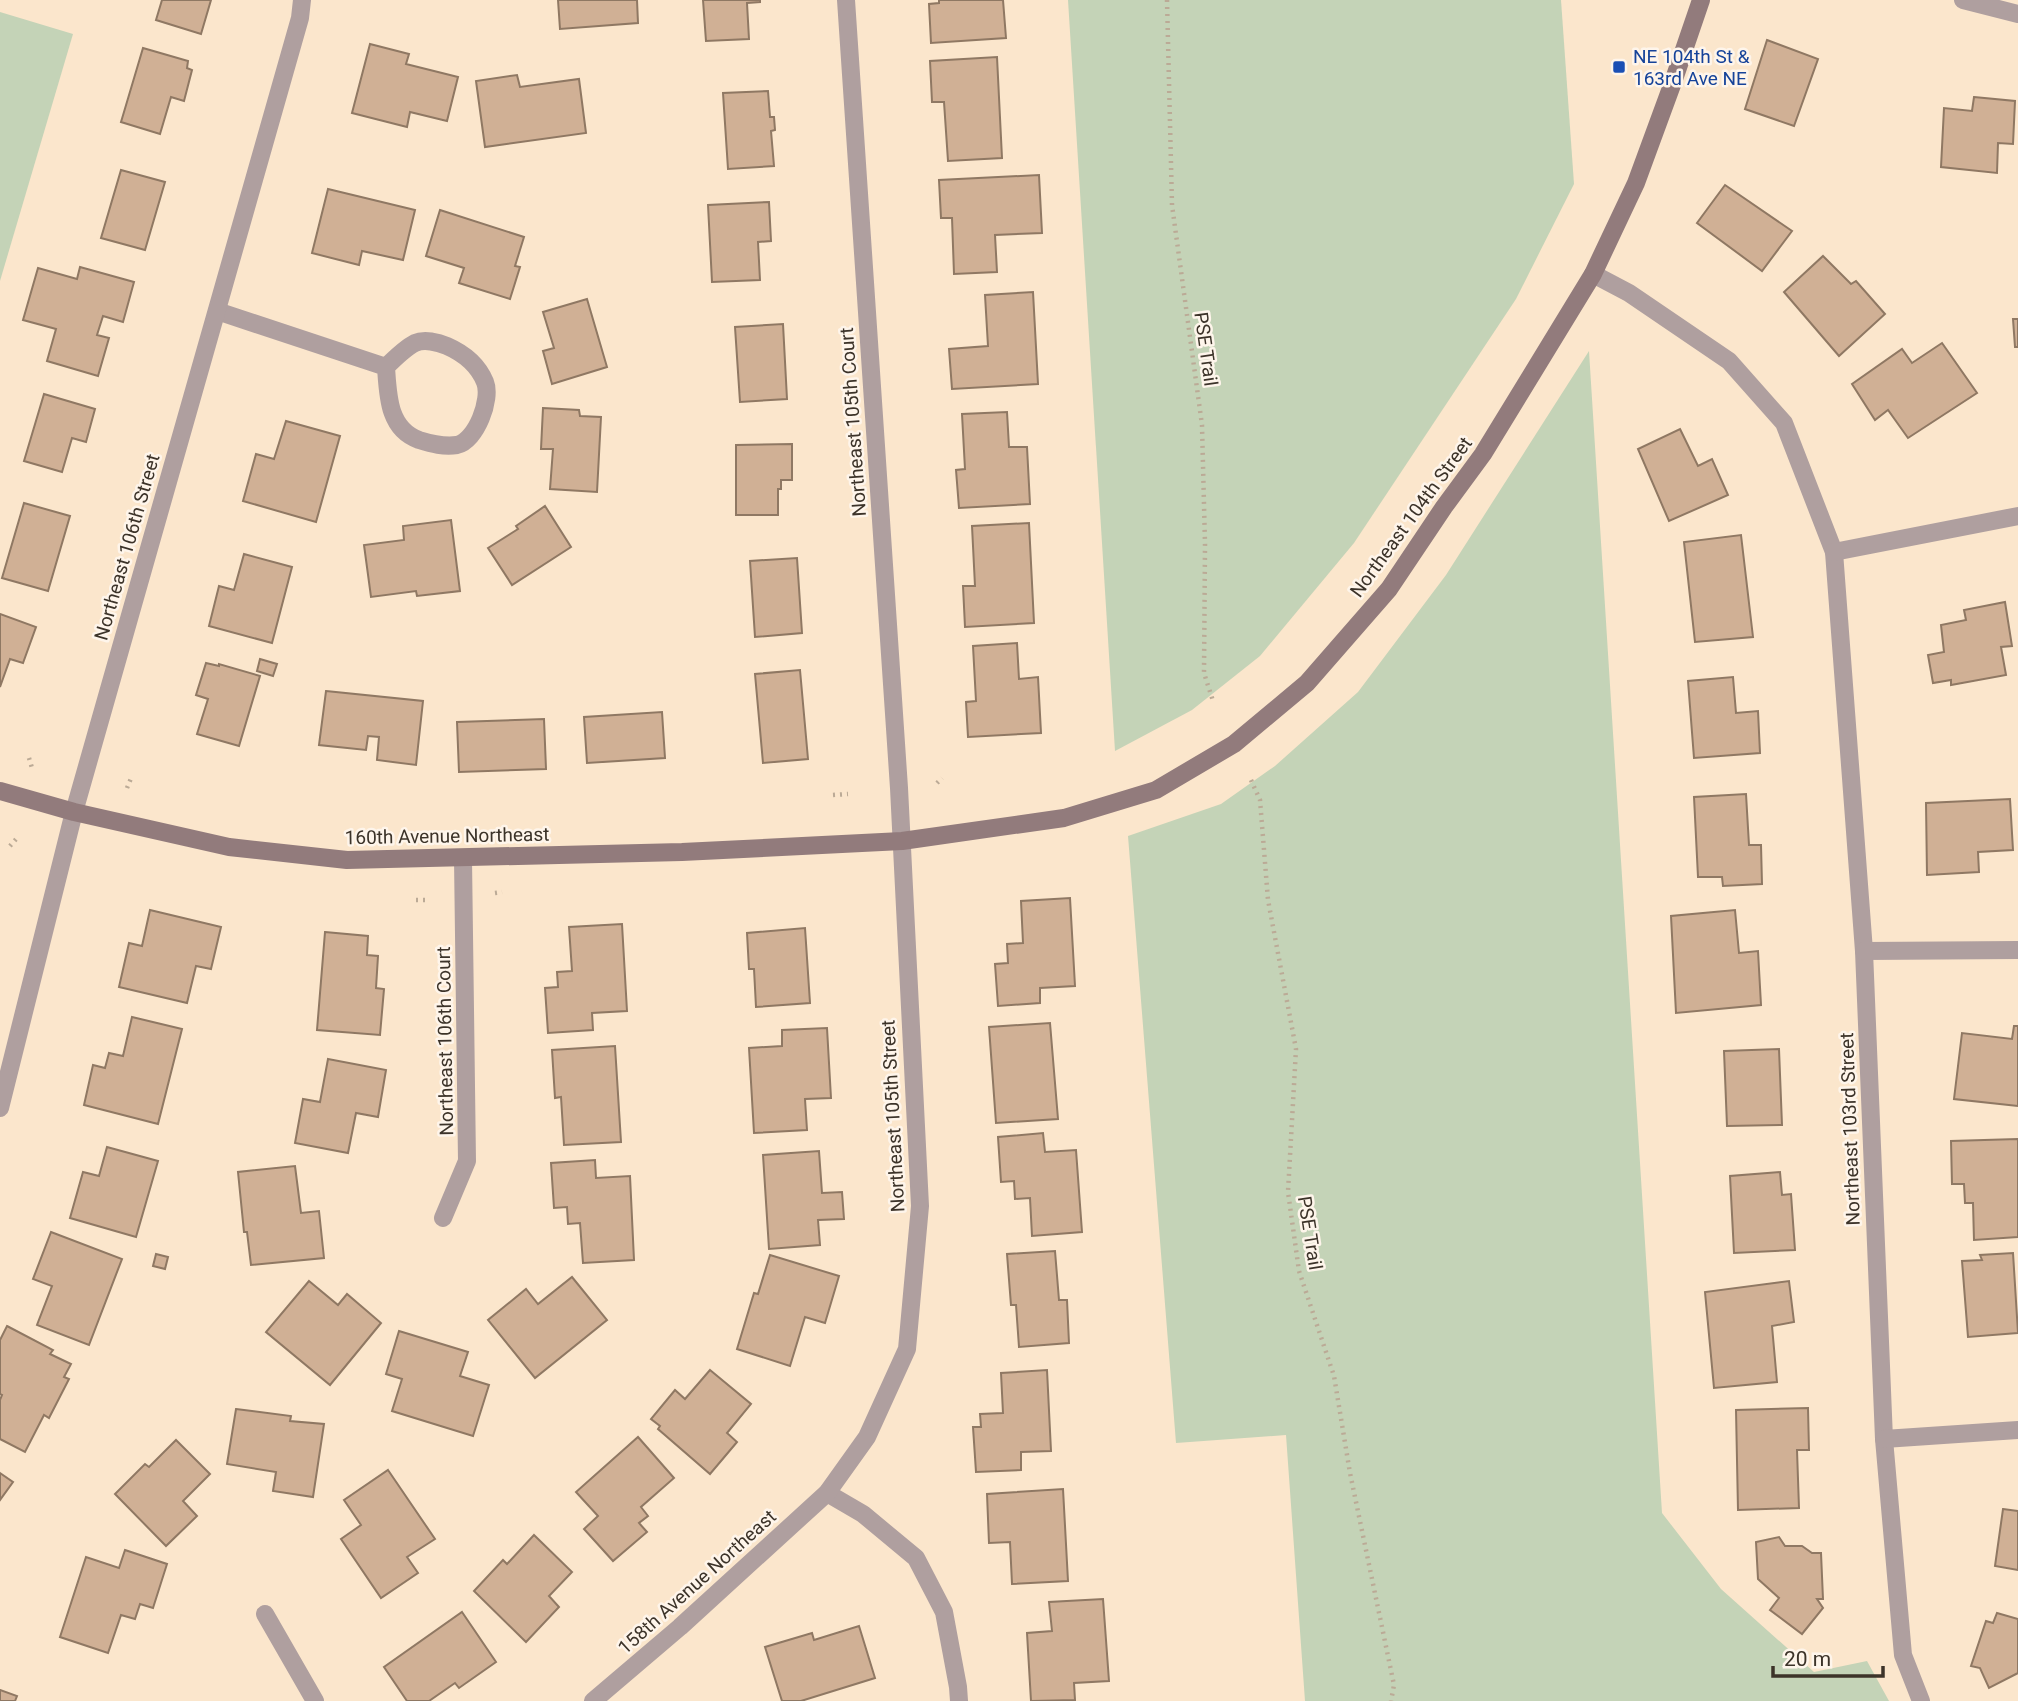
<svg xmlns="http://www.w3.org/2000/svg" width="2018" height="1701" font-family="Roboto,sans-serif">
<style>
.green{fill:#c4d3b7}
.building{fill:#d0b095;stroke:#8f7863;stroke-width:2}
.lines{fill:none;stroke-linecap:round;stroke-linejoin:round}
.path{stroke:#bbaa96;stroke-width:4.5;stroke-dasharray:2 5;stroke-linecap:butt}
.street{stroke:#af9f9f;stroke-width:18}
.secondary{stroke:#927b7c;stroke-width:18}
.transit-dot{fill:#1a4fb4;stroke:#fef5eb;stroke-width:2.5}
.labels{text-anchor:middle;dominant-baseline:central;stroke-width:5;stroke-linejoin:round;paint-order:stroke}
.transit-label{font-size:19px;fill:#164399;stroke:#fef5eb;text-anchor:start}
.street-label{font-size:19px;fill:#3c3329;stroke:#fef5eb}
</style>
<rect width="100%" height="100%" fill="#fbe6cc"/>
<g class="green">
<path d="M1068,0H1561L1574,184L1516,299L1354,543L1260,656L1192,710L1115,751Z"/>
<path d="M0,12L73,34L0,281Z"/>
<path d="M1589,351L1662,1513L1721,1589L1814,1672L1867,1661L1889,1701H1305L1286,1435L1176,1443L1128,836L1221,804L1275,766L1358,692L1446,575Z"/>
</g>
<g class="building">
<path d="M162,0H211L201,34L156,20Z"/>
<path d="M558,0H637L638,23L560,29Z"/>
<path d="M703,0H760V2L747,3L749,39L706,41Z"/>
<path d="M939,0H1003L1006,38L931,43L929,4L939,3Z"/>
<path d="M1767,40L1818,59L1794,126L1745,109Z"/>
<path d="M370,44L409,54L406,64L458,77L447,121L410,112L407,127L352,113Z"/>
<path d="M143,48L188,61L187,68L192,70L184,101L171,97L160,134L121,122Z"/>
<path d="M997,57L1002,158L948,161L944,102H932L930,61Z"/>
<path d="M517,75L520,87L579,79L586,133L485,147L476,81Z"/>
<path d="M768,91L770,117H774L775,130L771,131L774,166L728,169L723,93Z"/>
<path d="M1974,97L2015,101L2013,144L1998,143L1997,173L1941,167L1944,108L1972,111Z"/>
<path d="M121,170L165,182L145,250L101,238Z"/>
<path d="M1039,175L1042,233L995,235L997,272L954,274L952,218H941L939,180Z"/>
<path d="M1725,185L1792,231L1762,271L1697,223Z"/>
<path d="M328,189L415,210L403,260L362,251L359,265L312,253Z"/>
<path d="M769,202L771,241L758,242L760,280L712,282L708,205Z"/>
<path d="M440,210L524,237L515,266L520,267L510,299L459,283L464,268L426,256Z"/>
<path d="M1823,256L1851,284L1856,281L1885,314L1839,356L1784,292Z"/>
<path d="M80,267L134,282L123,322L103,316L97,335L109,338L98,376L47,361L56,329L23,320L38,268L77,279Z"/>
<path d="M1033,292L1038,384L952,389L949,349L988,346L985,295Z"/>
<path d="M587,299L607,367L552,384L543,351L554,348L543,312Z"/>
<path d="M2013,319H2018V347H2015Z"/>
<path d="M783,324L787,399L740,402L735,327Z"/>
<path d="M1942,343L1977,393L1908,438L1888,410L1875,420L1852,384L1902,349L1912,363Z"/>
<path d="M44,394L95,409L86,442L72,438L62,472L24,461Z"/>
<path d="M543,408L579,410L580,416L601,417L597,492L550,489L553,449H541Z"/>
<path d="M1007,412L1009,447H1027L1030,504L959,508L956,470L965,469L962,414Z"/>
<path d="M286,421L340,436L316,522L243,501L256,454L274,459Z"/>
<path d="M1680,429L1698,466L1712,459L1728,495L1669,521L1638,449Z"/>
<path d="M792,444V480H781V489H778V515H736V445Z"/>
<path d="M24,503L70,516L48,591L2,578Z"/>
<path d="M545,506L571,547L512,585L488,548L518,529L516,526Z"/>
<path d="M451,520L460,591L417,596L416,591L371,597L364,545L404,540L403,526Z"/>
<path d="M1029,523L1034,623L965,627L963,586H975L972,526Z"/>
<path d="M1741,535L1753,637L1695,642L1684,542Z"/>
<path d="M244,554L292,567L272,643L209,626L219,586L234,590Z"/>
<path d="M797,558L802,633L755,637L750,561Z"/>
<path d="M2005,602L2012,646L2001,647L2006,675L1951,685V680L1933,683L1928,655L1944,652L1941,625L1966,620L1964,610Z"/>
<path d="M0,614L36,627L23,663L10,659L0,687Z"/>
<path d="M1017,643L1019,679L1038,677L1041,733L968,737L966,702L976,701L973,646Z"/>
<path d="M260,659L277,664L273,676L257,671Z"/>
<path d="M206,663L219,666V664L260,676L239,746L197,734L208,699L196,695Z"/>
<path d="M800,670L808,759L763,763L755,674Z"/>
<path d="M1733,677L1736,713L1758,711L1760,753L1694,758L1688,681Z"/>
<path d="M326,691L423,701L416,765L377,760L379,737L368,736L366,750L319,745Z"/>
<path d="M662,712L665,758L587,763L584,717Z"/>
<path d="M544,719L546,769L459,772L457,722Z"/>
<path d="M1746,794L1749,845H1761L1762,884L1723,886L1722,877H1698L1694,797Z"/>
<path d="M2010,799L2013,850L1978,852L1979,872L1927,875L1926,803Z"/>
<path d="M1070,898L1075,986L1040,988V1003L998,1006L995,964L1008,963L1007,944L1023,943L1021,901Z"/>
<path d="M150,910L221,927L211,969L196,966L187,1003L119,987L129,943L142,946Z"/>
<path d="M1735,910L1739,953L1758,951L1761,1005L1676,1013L1671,916Z"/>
<path d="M622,924L627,1011L592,1013L593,1030L548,1033L545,988L558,987L557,972L572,971L569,927Z"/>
<path d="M805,928L810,1003L756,1007L754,969H749L747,933Z"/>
<path d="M325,932L368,936L367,955L378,956L376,988L384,989L380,1035L317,1030Z"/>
<path d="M132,1017L182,1029L158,1124L84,1105L93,1065L105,1068L109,1053L123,1056Z"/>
<path d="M1050,1023L1058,1119L996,1123L989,1027Z"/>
<path d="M2014,1026H2018V1106L1954,1099L1962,1033L2012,1039Z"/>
<path d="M827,1028L831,1098L805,1099L807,1130L754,1133L749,1048L782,1046V1030Z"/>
<path d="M615,1046L621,1142L564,1145L561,1097L555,1098L552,1050Z"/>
<path d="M1779,1049L1782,1125L1727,1126L1724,1051Z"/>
<path d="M328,1059L386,1070L378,1117L356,1113L348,1153L295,1143L303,1099L320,1102Z"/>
<path d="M1043,1133L1045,1152L1076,1150L1082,1232L1032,1236L1030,1198L1015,1199L1014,1181L1001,1182L998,1137Z"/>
<path d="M2018,1139V1237L1974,1240L1973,1203H1965L1964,1184H1952L1951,1141Z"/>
<path d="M107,1147L158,1161L136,1237L70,1218L83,1172L99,1176Z"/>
<path d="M819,1151L822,1193L842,1192L844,1219L818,1220L820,1245L769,1249L763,1155Z"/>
<path d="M595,1160L596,1178L630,1176L634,1260L583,1263L580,1223L568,1224L567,1207L554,1208L551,1163Z"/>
<path d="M295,1166L301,1213L319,1211L324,1258L251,1265L247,1232H244L238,1172Z"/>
<path d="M1780,1172L1782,1195L1791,1194L1795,1250L1734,1253L1730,1176Z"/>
<path d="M51,1232L122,1259L89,1345L37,1325L52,1286L33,1279Z"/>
<path d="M1055,1251L1059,1300H1067L1069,1343L1019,1347L1016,1305H1011L1007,1254Z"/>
<path d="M2013,1253L2018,1333L1968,1337L1962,1261L1982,1260L1980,1255Z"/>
<path d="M156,1254L168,1257L165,1269L153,1266Z"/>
<path d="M770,1255L839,1276L825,1323L805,1317L790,1366L737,1349L754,1293L758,1294Z"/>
<path d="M572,1277L607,1320L535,1378L488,1320L526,1289L538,1304Z"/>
<path d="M309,1281L338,1305L347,1294L381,1323L330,1385L266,1332Z"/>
<path d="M1789,1281L1794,1322L1772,1326L1777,1382L1714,1388L1705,1292Z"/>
<path d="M7,1326L53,1350L50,1354L71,1364L64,1377L69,1379L49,1418L44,1415L25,1452L0,1439V1400L2,1395L0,1394V1340Z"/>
<path d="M399,1331L468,1352L460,1376L489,1385L473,1436L392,1411L402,1379L386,1374Z"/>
<path d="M710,1370L751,1404L727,1433L737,1442L710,1474L658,1429L660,1426L651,1419L675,1390L685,1399Z"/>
<path d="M1047,1370L1051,1451L1021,1452V1470L976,1472L973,1427H981L980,1414L1003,1413L1001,1373Z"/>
<path d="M1808,1408L1809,1450H1797L1799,1508L1738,1510L1736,1410Z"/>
<path d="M236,1409L291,1416L290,1421L324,1424L313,1497L273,1491L276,1472L227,1464Z"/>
<path d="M638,1437L674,1478L641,1507L648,1516L639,1523L647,1532L613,1561L584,1529L598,1516L576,1492Z"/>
<path d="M176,1440L210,1474L183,1501L197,1516L166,1546L115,1494L145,1464L149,1467Z"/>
<path d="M388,1470L435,1539L407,1557L418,1573L381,1598L341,1539L361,1525L344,1500Z"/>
<path d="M0,1473L13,1482L0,1500Z"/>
<path d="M1063,1489L1068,1581L1012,1584L1010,1542L989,1543L987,1494Z"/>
<path d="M2003,1509L2018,1511V1570L1995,1566Z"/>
<path d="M534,1535L572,1572L549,1596L559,1607L526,1642L474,1591L503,1560L507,1564Z"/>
<path d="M1779,1537L1785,1546H1802L1812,1553H1821L1823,1599H1817L1823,1608L1802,1634L1770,1610L1779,1598L1758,1579L1756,1542Z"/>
<path d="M125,1550L167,1564L153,1608L140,1604L135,1619L121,1615L108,1653L60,1637L86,1557L119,1568Z"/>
<path d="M1103,1599L1109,1681L1074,1683L1075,1700L1031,1701L1027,1633L1052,1631L1049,1602Z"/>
<path d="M462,1612L496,1662L459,1688L455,1683L429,1701H407L384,1667Z"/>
<path d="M1997,1613L2018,1619V1673L1989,1688L1980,1668L1971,1666L1986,1621L1993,1623Z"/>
<path d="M859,1626L875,1678L801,1701H782L765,1647L812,1633L814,1640Z"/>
<path d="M0,1690L17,1696L15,1701H0Z"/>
</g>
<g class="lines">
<g class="path">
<path d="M1167,0L1172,205L1202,425L1205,544L1204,673L1213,701"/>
<path d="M29,758L32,768"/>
<path d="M1251,780L1260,800L1268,900L1296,1049L1288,1192L1299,1271L1334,1376L1350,1473L1394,1685L1391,1701"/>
<path d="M937,783L942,778"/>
<path d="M127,788L132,776"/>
<path d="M833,795L848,794"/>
<path d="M10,846L17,838"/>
<path d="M495,893L502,892"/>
<path d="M416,900H425"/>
</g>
<g class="street">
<path d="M1963,0L2018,14"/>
<path d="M1593,274L1629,293L1729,361L1784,423L1834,552L1864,951L1884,1439L1903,1655L1921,1701"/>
<path d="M217,311L386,367C388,395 388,429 419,440C432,444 444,447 457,445C476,441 492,399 485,382C478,365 463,353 447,346C438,342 424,339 415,343C405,348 394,359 386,367"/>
<path d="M1834,552L2018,516"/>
<path d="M1864,951L2018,950"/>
<path d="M0,1108L74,812L300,18L302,0"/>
<path d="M443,1218L467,1161L463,859"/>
<path d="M1884,1439L2018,1430"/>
<path d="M827,1493L863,1514L916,1558L944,1612L958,1687L959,1701"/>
<path d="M265,1614L315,1701"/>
<path d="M593,1701L680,1627L827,1493L867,1437L907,1349L920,1206L899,788L846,0"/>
</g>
<path class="secondary" d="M0,791L74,812L229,847L347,860L682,852L902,841L1064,818L1156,790L1234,744L1307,683L1389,589L1444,507L1483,454L1593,274L1636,183L1672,85L1701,0"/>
</g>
<rect class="transit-dot" x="1612" y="60" width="14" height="14" rx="3.5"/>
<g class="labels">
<g class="transit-label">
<text x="1633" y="56">NE 104th St &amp;<tspan x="1633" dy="22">163rd Ave NE</tspan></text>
</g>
<g class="street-label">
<text transform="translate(1206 349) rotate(82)">PSE Trail</text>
<text transform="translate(853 422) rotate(-94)">Northeast 105th Court</text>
<text transform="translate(1411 517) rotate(-54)">Northeast 104th Street</text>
<text transform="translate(127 547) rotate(-74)">Northeast 106th Street</text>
<text transform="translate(447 836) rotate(-1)">160th Avenue Northeast</text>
<text transform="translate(445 1041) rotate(-91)">Northeast 106th Court</text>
<text transform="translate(893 1116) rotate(-93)">Northeast 105th Street</text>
<text transform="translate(1850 1129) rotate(-92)">Northeast 103rd Street</text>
<text transform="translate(1310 1233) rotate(81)">PSE Trail</text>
<text transform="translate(697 1582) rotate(-42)">158th Avenue Northeast</text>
</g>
</g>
<path d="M1773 1666v10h110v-10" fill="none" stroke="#3c3329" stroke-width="3.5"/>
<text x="1784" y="1666" font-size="21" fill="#3c3329" stroke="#fef5eb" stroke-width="5" paint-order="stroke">20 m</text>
</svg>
